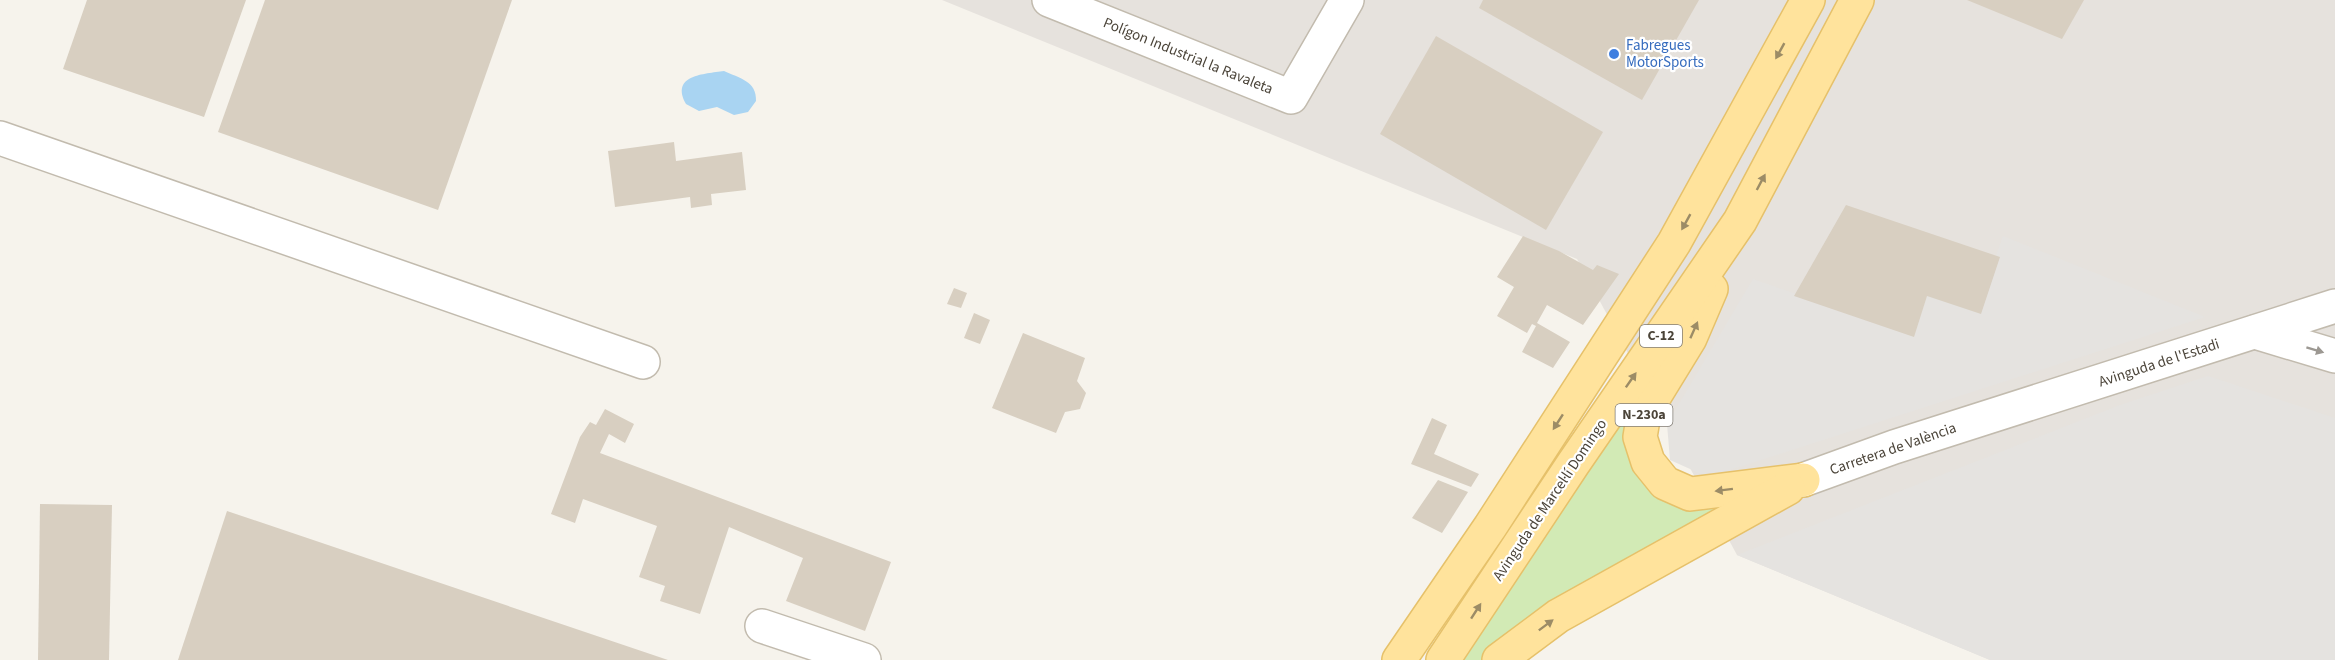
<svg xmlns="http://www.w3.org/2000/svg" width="2335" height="660" font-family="'Source Sans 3',sans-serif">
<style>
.industrial{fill:#e6e2dd}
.green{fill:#d2eab5}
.parking{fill:#e5e3e0}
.water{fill:#a9d4f2}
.building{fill:#d8cfc1}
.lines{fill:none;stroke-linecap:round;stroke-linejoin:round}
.minor-casing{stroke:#c2bbae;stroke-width:36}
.major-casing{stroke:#e6c16a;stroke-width:36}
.minor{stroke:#fff;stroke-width:33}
.major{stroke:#ffe39c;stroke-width:33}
.oneway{fill:#9c8c66}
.oneway2{fill:#9c9892}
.shop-dot{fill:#3f7fe0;stroke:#fff;stroke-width:2}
.labels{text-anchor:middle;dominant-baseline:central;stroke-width:4.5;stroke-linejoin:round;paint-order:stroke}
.shield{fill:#fff;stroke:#817c74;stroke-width:1.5}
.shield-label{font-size:14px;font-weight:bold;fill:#4b4439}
.shop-label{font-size:15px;fill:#366cbe;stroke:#fff;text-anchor:start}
.street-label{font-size:15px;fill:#4b4439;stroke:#fff}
</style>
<rect width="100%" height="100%" fill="#f6f3ec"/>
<path class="industrial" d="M942,0H2335V660H1990L1737,555L1577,259Z"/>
<path class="green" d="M1628,414V450L1647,488L1687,509L1748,500L1487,660H1460Z"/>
<g class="parking">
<path d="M2003,236L2205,317L1708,477L1670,460L1667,424L1753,279L1914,335L1924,291L1977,310Z"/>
<path d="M2208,376L2335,418V660H1990L1737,555L2120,405Z"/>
</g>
<path class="water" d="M724,71C739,78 757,81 756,101L748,112L734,115L717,107L699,111L686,104C670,75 704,74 724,71Z"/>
<g class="building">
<path d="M87,0H246L204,117L63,69Z"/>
<path d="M265,0H512L438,210L218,132Z"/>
<path d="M1483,0H1699L1642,100L1479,8Z"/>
<path d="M1967,0H2084L2062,39Z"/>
<path d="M1436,36L1603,132L1546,230L1380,134Z"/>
<path d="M674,142L676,161L742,152L746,190L711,194L712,205L691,208L690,197L615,207L608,151Z"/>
<path d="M1846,205L2000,257L1981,314L1927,296L1914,337L1794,296Z"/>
<path d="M1523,236L1559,251L1593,270L1597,265L1619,274L1583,325L1547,305L1537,323L1570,342L1553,368L1522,352L1536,326L1532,324L1527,333L1497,316L1514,287L1497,277Z"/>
<path d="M954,288L967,293L961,308L947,304Z"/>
<path d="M974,313L990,320L980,344L964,338Z"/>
<path d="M1023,333L1085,358L1077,381L1086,393L1080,409L1065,412L1056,433L992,408Z"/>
<path d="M605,409L634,424L625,443L609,434L600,453L891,562L865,631L786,601L803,558L729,527L700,614L660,601L665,586L639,577L657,526L583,499L575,523L551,514L580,437L590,422L596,425Z"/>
<path d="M1432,418L1447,425L1434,454L1479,474L1471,487L1411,464Z"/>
<path d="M1438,480L1468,492L1442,533L1412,518Z"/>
<path d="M40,504L112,505L109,660H38Z"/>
<path d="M227,511L668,660H178Z"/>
</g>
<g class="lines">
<g class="minor-casing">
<g id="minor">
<path d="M1049,0L1291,97L1347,0"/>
<path d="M0,138L643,362"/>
<path d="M2255,332L2335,356"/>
<path d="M1803,480L1894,447L2335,306"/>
<path d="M762,626L864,660"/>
</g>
</g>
<g class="major-casing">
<g id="major">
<path d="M1711,289L1690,338L1644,413L1640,437L1648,462L1665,483L1690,494L1803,480"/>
<path d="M1399,660L1490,527L1674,243L1808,0"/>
<path d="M1443,660L1573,464L1740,221L1857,0"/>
<path d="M1499,660L1558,616L1788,488"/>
</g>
</g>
<use href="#minor" class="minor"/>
<use href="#major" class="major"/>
</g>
<defs><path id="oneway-solid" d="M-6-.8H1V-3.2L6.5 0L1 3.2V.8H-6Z" transform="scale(1.5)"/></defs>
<g class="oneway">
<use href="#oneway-solid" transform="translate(1780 51) rotate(119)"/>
<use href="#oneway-solid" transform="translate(1761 182) rotate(-62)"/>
<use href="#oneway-solid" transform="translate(1686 222) rotate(119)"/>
<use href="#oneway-solid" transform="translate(1694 330) rotate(-66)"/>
<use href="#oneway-solid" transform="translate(1631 380) rotate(-55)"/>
<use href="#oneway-solid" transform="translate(1558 422) rotate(123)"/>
<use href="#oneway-solid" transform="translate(1724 490) rotate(173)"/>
<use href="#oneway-solid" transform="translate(1476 611) rotate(-57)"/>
<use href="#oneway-solid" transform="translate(1546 625) rotate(-37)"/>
</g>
<use class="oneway2" href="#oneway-solid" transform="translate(2315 350) rotate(17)"/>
<circle class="shop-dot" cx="1614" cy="54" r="6"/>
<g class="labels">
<g class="shield">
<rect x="1640" y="325" width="42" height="22" rx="4.5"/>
<rect x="1615.5" y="404" width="57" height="22" rx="4.5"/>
</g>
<g class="shield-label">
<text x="1661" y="336">C-12</text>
<text x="1644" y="415">N-230a</text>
</g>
<g class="shop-label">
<text x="1626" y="45">Fabregues<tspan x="1626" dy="17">MotorSports</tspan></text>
</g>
<g class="street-label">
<text transform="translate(1188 56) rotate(22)">Polígon Industrial la Ravaleta</text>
<text transform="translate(2159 363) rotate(-18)">Avinguda de l'Estadi</text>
<text transform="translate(1893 449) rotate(-19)">Carretera de València</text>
<text transform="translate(1550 500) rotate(-56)">Avinguda de Marcel·lí Domingo</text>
</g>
</g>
</svg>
